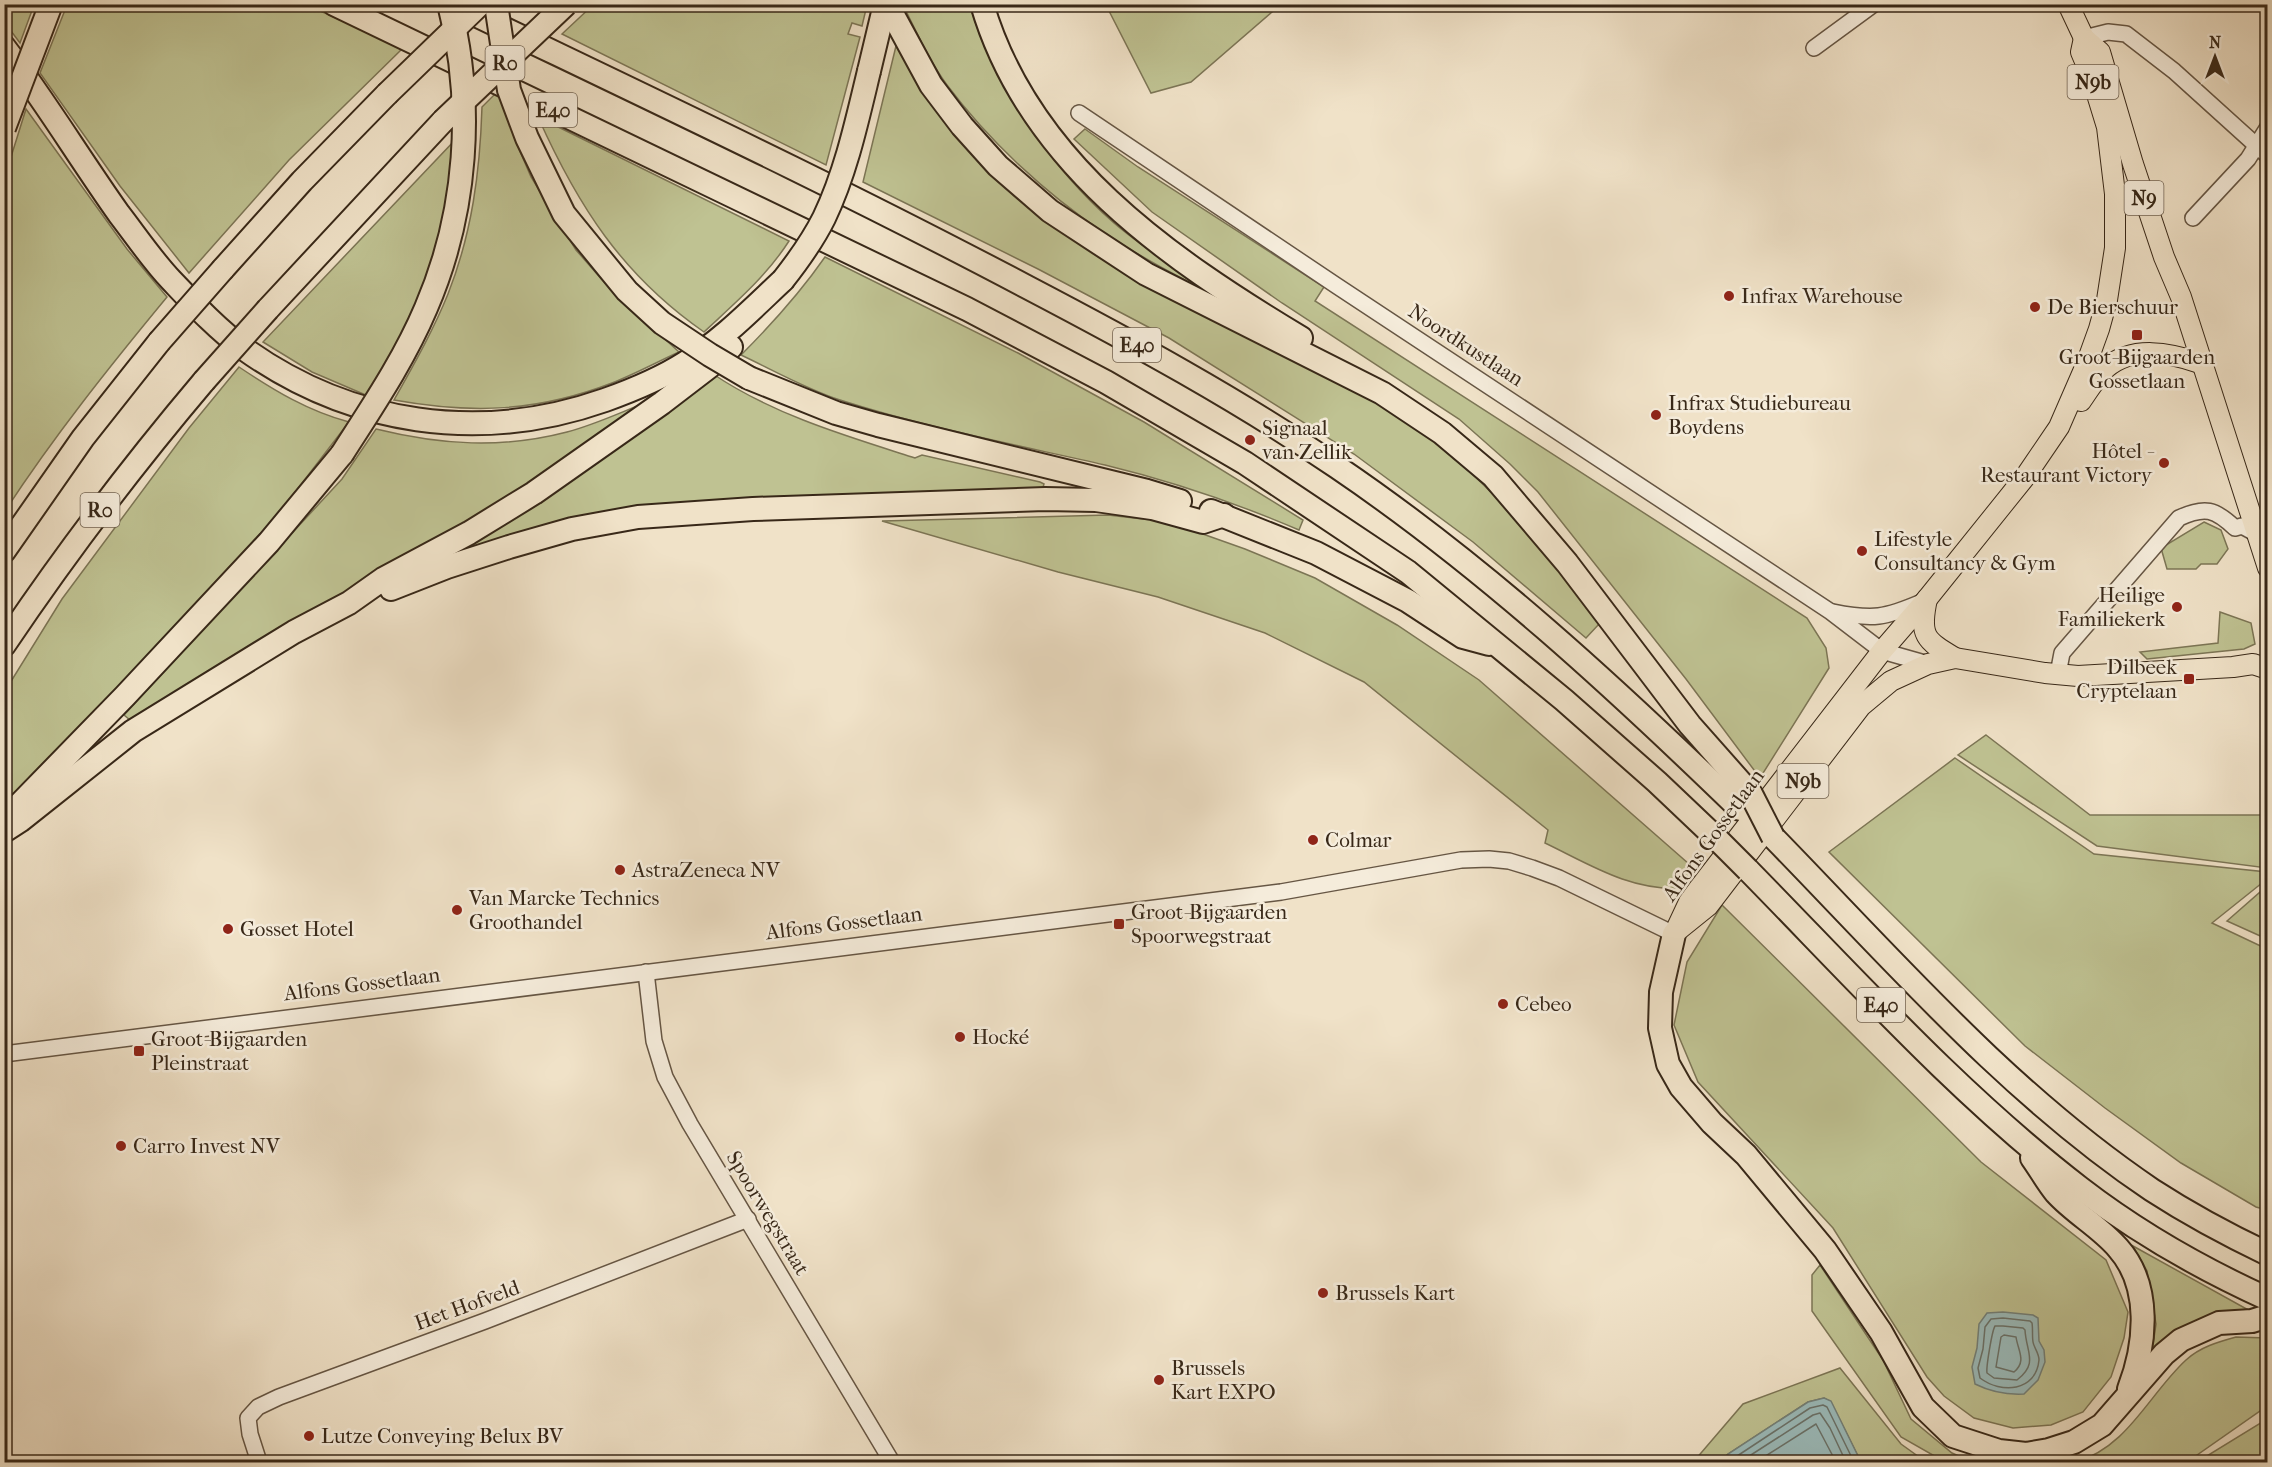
<svg xmlns="http://www.w3.org/2000/svg" width="2272" height="1467" font-family="'IM FELL French Canon',serif">
<style>
.green{fill:#bfc292;stroke:#7c7555;stroke-width:1.5}
.water{fill:#9bbcbc;stroke:#73817a;stroke-width:1.5}
.lines{fill:none;stroke-linecap:round;stroke-linejoin:round}
.shore{stroke:#6a726a;stroke-width:1.5}
.minor-casing{stroke:#665644;stroke-width:18}
.major-casing{stroke:#382818;stroke-width:22}
.highway-casing{stroke:#382818;stroke-width:26}
.minor{stroke:#f5ecdb;stroke-width:15}
.major{stroke:#f0e2c8;stroke-width:20}
.highway{stroke:#f0e2c8;stroke-width:22}
.highway-bridge-casing{stroke:#382818;stroke-width:26;stroke-linecap:butt}
.highway-bridge{stroke:#f0e2c8;stroke-width:22}
.poi-dot{fill:#8f2418;stroke:#f5ecdb;stroke-width:2}
.labels{text-anchor:middle;dominant-baseline:central;stroke-width:5;stroke-linejoin:round;paint-order:stroke}
.shield{fill:#f5ecdb;stroke:#716352;stroke-width:1.5}
.shield-label{font-size:20px;font-weight:bold;fill:#382818}
.poi-label{font-size:21px;fill:#382818;stroke:#f5ecdb;text-anchor:start}
.street-label{font-size:21px;fill:#382818;stroke:#f5ecdb}
</style>
<rect width="100%" height="100%" fill="#f0e2c8"/>
<filter id="stains"><feTurbulence type="fractalNoise" baseFrequency=".00333" numOctaves="4"/><feColorMatrix values="0 0 0 0 .2 0 0 0 0 .09 0 0 0 0 .02 0 0 0 .5 -.17"/></filter>
<radialGradient id="worn" r=".72"><stop offset=".6" stop-color="#630" stop-opacity="0"/><stop offset="1" stop-color="#630" stop-opacity=".3"/></radialGradient>
<g class="green">
<path d="M5,4L34,5L20,43L5,23Z"/>
<path d="M594,4L867,5L862,26L852,23L848,34L860,37L826,165L562,34Z"/>
<path d="M67,5H307L403,48L289,160L189,273L120,186L40,73Z"/>
<path d="M906,5H970C991,82 1054,171 1114,223C1144,249 1185,274 1218,297C1179,277 1140,257 1103,232C1046,194 988,140 947,85C930,62 918,35 905,9Z"/>
<path d="M1106,5H1280L1191,82L1151,93Z"/>
<path d="M896,46L928,96L1164,295L1359,392L1397,415L1454,456L1501,502L1576,590L1600,623L1586,638L1473,542L1354,454L1169,338L1038,269L863,182Z"/>
<path d="M498,91L516,142L531,177L576,250L611,290L679,352C657,362 635,374 612,383C537,412 472,414 394,400C413,366 433,331 448,294C472,233 480,172 482,107Z"/>
<path d="M26,109L127,249L167,297C110,366 54,436 5,511V176Z"/>
<path d="M538,117L789,241C766,277 735,303 704,332C622,275 578,206 538,117Z"/>
<path d="M1085,129L1138,167L1324,287L1315,301L1807,618L1826,648L1829,668L1760,778L1686,679L1538,492L1510,464L1459,419L1282,303L1152,212L1074,139Z"/>
<path d="M457,138L449,200L430,274L387,364L368,396L312,372L263,342Z"/>
<path d="M825,257L1018,353L1144,422L1303,520L1299,530C1236,503 1171,481 1105,465C1017,445 927,428 840,400C806,389 773,370 741,355C772,324 800,293 825,257Z"/>
<path d="M239,367C275,391 308,411 349,422L276,517L5,808V691L62,599L189,428Z"/>
<path d="M713,374C774,415 846,436 915,458L922,455L1040,482L1044,484L1042,491H939L680,504L457,553C544,496 633,441 713,374Z"/>
<path d="M645,403L568,460L446,537L257,642L130,720L124,715L342,479L376,429C441,445 502,449 567,432C594,425 619,413 645,403Z"/>
<path d="M1108,515L1169,522L1245,549L1315,578L1397,625L1479,680L1697,871L1681,888C1630,891 1589,864 1545,843L1548,830L1364,682L1265,633L1158,597L1058,572L882,521Z"/>
<path d="M2204,522L2221,530L2228,549L2217,564H2201L2196,569H2167L2161,548Z"/>
<path d="M2220,612L2251,623L2255,644L2244,649L2147,659L2140,652L2218,643Z"/>
<path d="M1986,735L2090,815H2267V868L2097,846L1958,755Z"/>
<path d="M1955,758L2094,854L2267,872V879L2212,923L2267,949V1210L2256,1207L2181,1163L2105,1108L2025,1046L1829,852Z"/>
<path d="M2267,886V939L2227,921Z"/>
<path d="M1722,905L1981,1162L2106,1260L2128,1312L2124,1338L2111,1377L2083,1412L2051,1425L2013,1428L1974,1418L1944,1396L1927,1377L1833,1228L1698,1082L1674,1025L1687,962Z"/>
<path d="M2133,1246L2252,1312L2151,1359L2156,1324L2147,1271Z"/>
<path d="M1820,1265L1883,1360L1911,1419L1952,1453L1972,1462H1945L1901,1437L1812,1311V1275Z"/>
<path d="M2236,1337L2267,1338V1406L2187,1462H2133L2122,1456L2106,1462H2076C2128,1447 2149,1394 2186,1360C2200,1347 2218,1342 2236,1337Z"/>
<path d="M1840,1368L1901,1444L1926,1462H1861L1831,1402L1824,1398L1808,1402L1728,1454L1720,1462H1695V1460L1743,1404Z"/>
<path d="M2267,1419V1459L2263,1462H2197Z"/>
</g>
<g class="water">
<path d="M2003,1312L2033,1315L2038,1318L2039,1341L2044,1350L2045,1362L2038,1380L2024,1394C2005,1395 1991,1392 1975,1384L1972,1367L1977,1348L1979,1324L1987,1313Z"/>
<path d="M1824,1398L1831,1401L1861,1462H1720L1728,1454L1808,1402Z"/>
</g>
<g class="lines">
<g class="shore">
<path d="M2003,1318L2030,1321L2032,1323C2033,1329 2032,1336 2033,1342C2034,1348 2039,1353 2039,1360C2036,1392 2001,1394 1980,1378L1978,1368L1983,1349L1985,1327L1991,1319Z"/>
<path d="M2003,1326L2023,1328L2025,1330C2026,1352 2039,1363 2017,1380L1994,1378L1987,1373C1986,1367 1992,1331 1995,1326Z"/>
<path d="M2004,1335L2016,1337C2018,1351 2027,1361 2014,1372L1996,1367L2001,1337Z"/>
<path d="M1728,1462L1810,1408L1823,1405L1827,1407L1854,1462"/>
<path d="M1740,1462L1813,1415L1820,1413L1830,1428L1846,1462"/>
<path d="M1756,1462L1816,1424L1836,1462"/>
</g>
<g class="minor-casing">
<g id="minor">
<path d="M2084,38L2108,32L2126,34L2174,71L2268,156"/>
<path d="M1814,48L1874,4"/>
<path d="M1079,113L1337,286L1831,612L1882,651L1928,664"/>
<path d="M2193,218L2248,159L2268,127"/>
<path d="M1833,612C1873,620 1885,618 1922,602"/>
<path d="M2058,674L2062,653L2179,518C2205,506 2215,509 2235,528L2242,526L2255,533"/>
<path d="M646,972L654,1041L665,1077L690,1124L892,1462"/>
<path d="M4,1054L1281,892L1461,860L1489,859L1509,861L1532,868L1559,878L1674,934"/>
<path d="M259,1462L250,1434L248,1418L258,1407L279,1397L485,1321L748,1219"/>
</g>
</g>
<g class="major-casing">
<g id="major">
<path d="M2068,4L2084,38L2100,52L2133,164L2164,257L2181,297L2268,568"/>
<path d="M2081,401C2089,390 2096,377 2106,368C2133,345 2170,353 2200,363"/>
<path d="M1927,599C1919,636 1925,640 1955,658"/>
<path d="M1677,931L1708,906L1861,706L1891,681L1928,664L1955,658L2045,673L2078,676L2233,667L2253,664L2268,669"/>
<path d="M1674,934L1689,902L1700,887L1882,651L1927,599L2025,477L2059,427L2086,365L2099,329L2107,300L2115,248V194L2107,127L2092,78L2081,52L2084,38"/>
</g>
</g>
<g class="highway-casing">
<g id="highway">
<path d="M334,4L967,309L1106,382L1245,463L1408,572L1564,700L1657,782L1716,838"/>
<path d="M887,4L931,85L962,126L998,166L1050,211L1146,274L1382,393L1442,433L1493,476L1567,563L1690,725L1751,794"/>
<path d="M982,4C1028,162 1168,258 1301,338"/>
<path d="M455,5C646,97 838,187 1025,286C1132,342 1237,399 1337,467C1483,566 1613,686 1740,809"/>
<path d="M4,47C45,101 80,159 119,214C136,236 152,260 171,280C193,303 217,329 243,348C350,425 480,444 605,400C633,390 660,379 685,363C722,340 751,310 783,280"/>
<path d="M869,71L885,4"/>
<path d="M223,269L302,181L387,94"/>
<path d="M268,309L443,121"/>
<path d="M749,378L836,413L878,425L1147,491L1180,501"/>
<path d="M1211,511L1316,553L1408,601L1463,637L1489,644"/>
<path d="M4,551L83,438L159,342"/>
<path d="M391,589L447,567L509,547L572,529L638,517L753,509L1045,499L1096,500L1152,508L1203,522L1224,515"/>
<path d="M4,645C66,553 132,466 204,381"/>
<path d="M14,810L125,696L269,542L342,454"/>
<path d="M4,831L21,820L133,731L294,632L349,603L383,579L469,533L534,493L662,403L709,367L731,347"/>
<path d="M1773,837C1893,960 2008,1093 2152,1190C2189,1214 2228,1235 2268,1254"/>
<path d="M1748,870C1855,979 1958,1094 2080,1188C2137,1232 2202,1269 2268,1299"/>
<path d="M1674,934L1661,992L1660,1028L1668,1064L1681,1087L1712,1123L1746,1155L1825,1250L1881,1332L1923,1407L1953,1436L1999,1451L2026,1454L2049,1450L2074,1442L2102,1425L2164,1354L2181,1340L2219,1323L2252,1321L2268,1316"/>
<path d="M2032,1158C2040,1169 2047,1182 2056,1193C2074,1213 2100,1227 2118,1248C2152,1286 2146,1345 2129,1389"/>
</g>
</g>
<use href="#minor" class="minor"/>
<use href="#major" class="major"/>
<use href="#highway" class="highway"/>
<g class="highway-bridge-casing">
<g id="highway-bridge">
<path d="M496,4L509,90L527,138L564,214L627,291L662,323L710,355L749,378"/>
<path d="M387,94L480,4"/>
<path d="M443,121L566,4"/>
<path d="M4,128L51,4"/>
<path d="M783,280C798,261 813,240 824,218C846,172 857,121 869,71"/>
<path d="M159,342L223,269"/>
<path d="M204,381L268,309"/>
<path d="M342,454C372,407 404,360 426,308C467,213 475,104 449,4"/>
<path d="M1751,794L1773,837"/>
<path d="M1716,838L1748,870"/>
</g>
</g>
<use href="#highway-bridge" class="highway-bridge"/>
</g>
<g class="poi-dot">
<circle cx="1729" cy="296" r="6"/>
<circle cx="2035" cy="307" r="6"/>
<rect x="2131" y="329" width="12" height="12" rx="3"/>
<circle cx="1656" cy="415" r="6"/>
<circle cx="1250" cy="440" r="6"/>
<circle cx="2164" cy="463" r="6"/>
<circle cx="1862" cy="551" r="6"/>
<circle cx="2177" cy="607" r="6"/>
<rect x="2183" y="673" width="12" height="12" rx="3"/>
<circle cx="1313" cy="840" r="6"/>
<circle cx="620" cy="870" r="6"/>
<circle cx="457" cy="910" r="6"/>
<rect x="1113" y="918" width="12" height="12" rx="3"/>
<circle cx="228" cy="929" r="6"/>
<circle cx="1503" cy="1004" r="6"/>
<circle cx="960" cy="1037" r="6"/>
<rect x="133" y="1045" width="12" height="12" rx="3"/>
<circle cx="121" cy="1146" r="6"/>
<circle cx="1323" cy="1293" r="6"/>
<circle cx="1159" cy="1380" r="6"/>
<circle cx="309" cy="1436" r="6"/>
</g>
<g class="labels">
<g class="shield">
<rect x="485.5" y="46" width="39" height="34" rx="4.5"/>
<rect x="2067.5" y="65" width="51" height="34" rx="4.5"/>
<rect x="529" y="93" width="48" height="34" rx="4.5"/>
<rect x="2124.5" y="181" width="39" height="34" rx="4.5"/>
<rect x="1113" y="328" width="48" height="34" rx="4.5"/>
<rect x="80.5" y="493" width="39" height="34" rx="4.5"/>
<rect x="1777.5" y="764" width="51" height="34" rx="4.5"/>
<rect x="1857" y="988" width="48" height="34" rx="4.5"/>
</g>
<g class="shield-label">
<text x="505" y="63">R0</text>
<text x="2093" y="82">N9b</text>
<text x="553" y="110">E40</text>
<text x="2144" y="198">N9</text>
<text x="1137" y="345">E40</text>
<text x="100" y="510">R0</text>
<text x="1803" y="781">N9b</text>
<text x="1881" y="1005">E40</text>
</g>
<g class="poi-label">
<text x="1741" y="296">Infrax Warehouse</text>
<text x="2047" y="307">De Bierschuur</text>
<text x="2137" y="357" text-anchor="middle">Groot-Bijgaarden<tspan x="2137" dy="24">Gossetlaan</tspan></text>
<text x="1668" y="403">Infrax Studiebureau<tspan x="1668" dy="24">Boydens</tspan></text>
<text x="1262" y="428">Signaal<tspan x="1262" dy="24">van Zellik</tspan></text>
<text x="2152" y="451" text-anchor="end">Hôtel -<tspan x="2152" dy="24">Restaurant Victory</tspan></text>
<text x="1874" y="539">Lifestyle<tspan x="1874" dy="24">Consultancy &amp; Gym</tspan></text>
<text x="2165" y="595" text-anchor="end">Heilige<tspan x="2165" dy="24">Familiekerk</tspan></text>
<text x="2177" y="667" text-anchor="end">Dilbeek<tspan x="2177" dy="24">Cryptelaan</tspan></text>
<text x="1325" y="840">Colmar</text>
<text x="632" y="870">AstraZeneca NV</text>
<text x="469" y="898">Van Marcke Technics<tspan x="469" dy="24">Groothandel</tspan></text>
<text x="1131" y="912">Groot-Bijgaarden<tspan x="1131" dy="24">Spoorwegstraat</tspan></text>
<text x="240" y="929">Gosset Hotel</text>
<text x="1515" y="1004">Cebeo</text>
<text x="972" y="1037">Hocké</text>
<text x="151" y="1039">Groot-Bijgaarden<tspan x="151" dy="24">Pleinstraat</tspan></text>
<text x="133" y="1146">Carro Invest NV</text>
<text x="1335" y="1293">Brussels Kart</text>
<text x="1171" y="1368">Brussels<tspan x="1171" dy="24">Kart EXPO</tspan></text>
<text x="321" y="1436">Lutze Conveying Belux BV</text>
</g>
<g class="street-label">
<text transform="translate(1466 345) rotate(33)">Noordkustlaan</text>
<text transform="translate(1713 835) rotate(-54)">Alfons Gossetlaan</text>
<text transform="translate(844 923) rotate(-7)">Alfons Gossetlaan</text>
<text transform="translate(362 984) rotate(-7)">Alfons Gossetlaan</text>
<text transform="translate(768 1213) rotate(59)">Spoorwegstraat</text>
<text transform="translate(467 1305) rotate(-20)">Het Hofveld</text>
</g>
</g>
<rect width="2272" height="1467" fill="none" stroke="#f0e2c8" stroke-width="24"/>
<rect x="6" y="6" width="2260" height="1455" fill="none" stroke="#382818" stroke-width="3"/>
<rect x="12" y="12" width="2248" height="1443" fill="none" stroke="#382818" stroke-width="1.5"/>
<g transform="translate(2215 57)" stroke="#f5ecdb" stroke-width="4.5" paint-order="stroke">
<path d="M0-4.5L10 22L0 15L-10 22Z" fill="#382818"/>
<text y="-9" font-size="16" font-weight="bold" text-anchor="middle" fill="#382818">N</text>
</g>
<rect width="100%" height="100%" filter="url(#stains)"/>
<rect width="100%" height="100%" fill="url(#worn)"/>
</svg>
